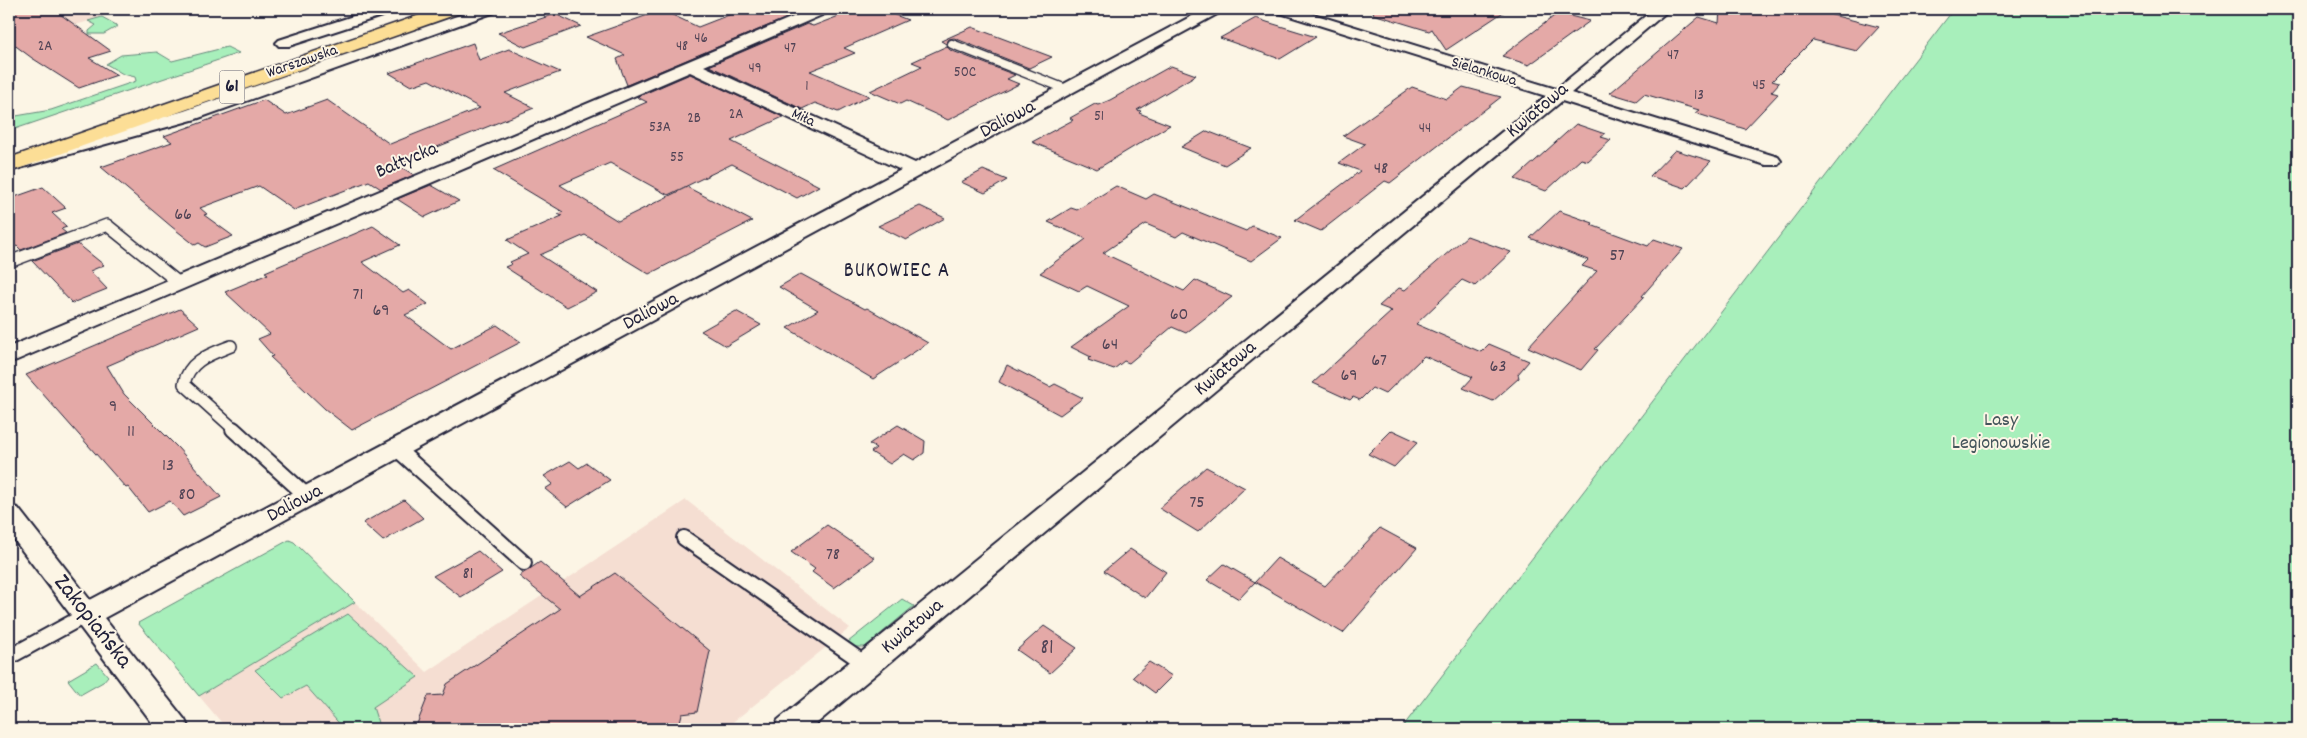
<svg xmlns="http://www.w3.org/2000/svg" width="2307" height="738" font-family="Dekko,sans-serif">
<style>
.built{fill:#f5ded2}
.green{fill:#a8efbb;stroke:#65887b}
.building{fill:#e4a9a7;stroke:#22223b}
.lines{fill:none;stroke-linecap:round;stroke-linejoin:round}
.lane-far2-casing{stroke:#22223b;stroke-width:11}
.lane-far1-casing{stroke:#22223b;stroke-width:14}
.lane-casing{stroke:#22223b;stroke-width:18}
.street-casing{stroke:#22223b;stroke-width:4}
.primary-casing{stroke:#22223b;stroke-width:3}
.lane-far2{stroke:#fcf5e5;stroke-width:8}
.lane-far1{stroke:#fcf5e5;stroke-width:11}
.lane{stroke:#fcf5e5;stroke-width:14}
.street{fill:#fcf5e5;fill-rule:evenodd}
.primary{fill:#fcde96;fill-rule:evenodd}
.labels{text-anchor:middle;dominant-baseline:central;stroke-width:4;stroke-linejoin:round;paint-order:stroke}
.far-number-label{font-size:15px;fill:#524456}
.far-street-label{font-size:16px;fill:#22223b;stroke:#fcf5e5}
.number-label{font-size:18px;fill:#524456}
.shield{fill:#fcf5e5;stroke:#63616e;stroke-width:1}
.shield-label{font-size:19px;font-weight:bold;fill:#22223b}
.street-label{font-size:20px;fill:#22223b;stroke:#fcf5e5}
.park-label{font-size:20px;fill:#44555b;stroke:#fcf5e5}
.neighbourhood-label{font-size:21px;letter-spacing:1px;fill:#22223b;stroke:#fcf5e5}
.near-number-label{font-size:21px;fill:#524456}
.near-street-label{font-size:24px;fill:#22223b;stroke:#fcf5e5}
</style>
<rect width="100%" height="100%" fill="#fcf5e5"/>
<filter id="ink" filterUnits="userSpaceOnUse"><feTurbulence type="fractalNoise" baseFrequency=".02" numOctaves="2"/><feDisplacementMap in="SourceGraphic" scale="10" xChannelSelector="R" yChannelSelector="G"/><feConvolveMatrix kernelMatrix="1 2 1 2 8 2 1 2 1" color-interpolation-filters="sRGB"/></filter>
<g filter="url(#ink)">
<g class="built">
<path d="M9,9H88L102,17L9,45Z"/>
<path d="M686,500L850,628L724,729H227L199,696L355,602L427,672Z"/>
</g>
<g class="green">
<path d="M1954,9H2298V729H1401Z"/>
<path d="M102,17L118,26L104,34H89V31L96,25L88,21Z"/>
<path d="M227,47L239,53L9,131V104L11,113L16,116L51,110L136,81L135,77L123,74L106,64L121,55L157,52L172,61Z"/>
<path d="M289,540L294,542L355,602L199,696L138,623Z"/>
<path d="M902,599L914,606L865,647H855L848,642Z"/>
<path d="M348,614L418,677L373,707L380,729H344L306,686L283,698L255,670Z"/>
<path d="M97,663L108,676L103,682L80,695L68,680Z"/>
</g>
<g class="building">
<path d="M9,9H53L111,51L89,58L117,75L79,88L32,58L9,41Z"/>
<path d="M744,9H769L789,17L627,85L617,59L625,55L586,37L662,10L698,27Z"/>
<path d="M857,9H879L908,20L844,48L855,53L810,71L869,96L838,112L815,103L802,109L709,66L807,24L813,26Z"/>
<path d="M1374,9H1508L1446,50L1432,29L1429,31L1373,14Z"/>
<path d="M1720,9H1809L1879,27L1857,51L1813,40L1772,81L1779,83L1771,92L1778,94L1745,129L1695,113L1699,110L1644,94L1636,101L1610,93L1699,17L1719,23Z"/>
<path d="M1558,13L1590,21L1529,65L1502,56Z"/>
<path d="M555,14L581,26L525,47L498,33Z"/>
<path d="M1256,18L1267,22L1316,37L1280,59L1220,38Z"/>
<path d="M972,27L1052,57L1029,68L954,38L949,39L946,44L941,41Z"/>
<path d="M473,43L479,60L509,49L560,72L505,93L534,108L410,158L412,159L398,165L414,175L381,189L369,181L294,210L259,186L200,208L207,214L204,215L233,236L205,247L199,243L195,245L172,227L101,167L172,142L164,136L264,100L286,115L327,100L390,144L480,108L429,80L411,86L389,73Z"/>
<path d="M947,46L950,50L1015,75L1007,79L1019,84L948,120L906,101L900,104L870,91L922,66L912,62Z"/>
<path d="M1171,66L1196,75L1137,110L1141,111L1139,113L1170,125L1097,169L1032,142L1073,120L1070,118L1095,104L1098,105L1110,100Z"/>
<path d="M690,74L783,117L731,141L819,186L797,198L732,164L668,195L610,163L560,185L618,221L687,187L752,221L649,274L585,235L540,255L597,292L567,307L505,267L512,264L510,262L528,254L507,240L562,216L558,214L563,212L493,170L647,102L637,97Z"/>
<path d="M1412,87L1447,99L1463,87L1501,97L1390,183L1385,181L1321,231L1295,220L1360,171L1339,163L1365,144L1343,136Z"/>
<path d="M1576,124L1605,134L1601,137L1611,140L1588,161L1581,159L1546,191L1515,179Z"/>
<path d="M1207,131L1251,148L1225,165L1181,147Z"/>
<path d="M1675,150L1711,161L1685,188L1650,176Z"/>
<path d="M983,170L1007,180L985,193L961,182Z"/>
<path d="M431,185L459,201L425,217L397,199Z"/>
<path d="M1116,186L1146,199L1154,194L1246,231L1252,226L1282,238L1251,261L1183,232L1176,237L1146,224L1103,253L1184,291L1195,280L1232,297L1186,333L1172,327L1129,363L1124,361L1114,369L1088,360L1091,357L1071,347L1129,306L1087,286L1079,291L1040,273L1086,239L1048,222L1071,208L1077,210Z"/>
<path d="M43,187L66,208L52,213L67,227L61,229L66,233L21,250L17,246L9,249V199Z"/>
<path d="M920,206L945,218L906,240L878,226Z"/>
<path d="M1559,211L1593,223L1591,225L1648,246L1654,239L1683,249L1642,296L1644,297L1595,349L1598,350L1581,370L1528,347L1597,271L1582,266L1588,260L1530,238Z"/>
<path d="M373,226L400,245L362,262L403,293L409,290L428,304L405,315L451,349L497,325L521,342L352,430L325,409L270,357L273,356L258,339L270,334L225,292L268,274L265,272Z"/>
<path d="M1467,236L1511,252L1475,286L1462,280L1416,324L1481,352L1489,344L1529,361L1518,374L1519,378L1493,401L1463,388L1473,377L1424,356L1385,394L1372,388L1360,400L1353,397L1350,400L1313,383L1392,311L1379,306L1399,288L1405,290Z"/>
<path d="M78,244L104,265L90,271L107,289L72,303L32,261Z"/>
<path d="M801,274L865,309L867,308L928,343L873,379L787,328L818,310L779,287Z"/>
<path d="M180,309L199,326L107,366L124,394L178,448L221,497L183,516L170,501L148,512L128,487L126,488L26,375Z"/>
<path d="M736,311L761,325L726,346L701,331Z"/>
<path d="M1007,365L1050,387L1055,384L1083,398L1060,415L999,382Z"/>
<path d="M898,425L925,441L924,453L914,460L904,454L890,464L871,452L876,448L869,444Z"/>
<path d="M1392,430L1418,442L1394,467L1368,454Z"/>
<path d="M570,461L579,468L587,463L610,480L567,507L545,489L553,484L544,476Z"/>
<path d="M1206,467L1245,488L1198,532L1159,508Z"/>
<path d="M404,500L423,518L383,541L363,523Z"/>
<path d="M827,525L875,558L834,588L812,572L815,569L791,552Z"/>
<path d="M1380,528L1417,548L1343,633L1255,582L1277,558L1325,586Z"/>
<path d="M1130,549L1166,572L1145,598L1104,571Z"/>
<path d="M478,551L502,572L461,597L433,576Z"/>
<path d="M540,562L580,596L615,573L710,651L697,712L682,714L678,729H415L428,696L443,695L447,684L560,609L519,576Z"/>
<path d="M1224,564L1255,582L1239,599L1207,580Z"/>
<path d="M1044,626L1077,648L1050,673L1017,650Z"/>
<path d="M1149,662L1172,676L1155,693L1133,677Z"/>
</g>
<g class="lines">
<g class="lane-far2-casing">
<path id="lane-far2" d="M952,44L1066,89"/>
</g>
<g class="lane-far1-casing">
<g id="lane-far1">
<path d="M9,262L107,225L179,283"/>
<path d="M231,346C211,354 189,360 184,384L235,430"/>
</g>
</g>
<g class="lane-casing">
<g id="lane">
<path d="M233,429L308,497"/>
<path d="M397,449L524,563"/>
<path d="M684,538L867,665"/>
<path d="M9,657L86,615"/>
</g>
</g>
<g class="street-casing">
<g id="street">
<path d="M375,9H396L394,12L289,46H279L276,43L279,40Z"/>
<path d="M477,9H497L495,12L196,119L9,171V160L184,111Z"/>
<path d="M812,9H831L829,12L704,66L915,163L1205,9H1223L1221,12L104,618L185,720L189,729H157L9,533V506L18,508L90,600L901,170L690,72L17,360L9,362V347Z"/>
<path d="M1275,9H1297L1556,89L1654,9H1670L1571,93L1778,157L1781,161L1778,165H1766L1562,101L810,729H774L778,720L1546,96L1277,12Z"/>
</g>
</g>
<g class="primary-casing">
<path id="primary" d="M437,9H463L460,13L9,172V158Z"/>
</g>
<use href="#lane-far2" class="lane-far2"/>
<use href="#lane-far1" class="lane-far1"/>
<use href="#lane" class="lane"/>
<use href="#street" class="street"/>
<use href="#primary" class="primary"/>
</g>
</g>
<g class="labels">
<g class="far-number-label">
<text x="701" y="39">46</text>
<text x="45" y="47">2A</text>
<text x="682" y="47">48</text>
<text x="790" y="49">47</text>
<text x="1673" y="56">47</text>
<text x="755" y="69">49</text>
<text x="965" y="73">50C</text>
<text x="1759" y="86">45</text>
<text x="807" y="87">1</text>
<text x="1699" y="96">13</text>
<text x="736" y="115">2A</text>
<text x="1099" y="117">51</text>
<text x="694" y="119">2B</text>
<text x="660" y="128">53A</text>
<text x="1425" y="129">44</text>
<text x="677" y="158">55</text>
</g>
<g class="far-street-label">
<text transform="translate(302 62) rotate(-19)">Warszawska</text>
<text transform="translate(1484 72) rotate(17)">Sielankowa</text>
<text transform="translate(803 118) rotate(25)">Miła</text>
</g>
<g class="number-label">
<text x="1381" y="169">48</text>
<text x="183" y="215">66</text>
<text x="1617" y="256">57</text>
<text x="358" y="295">71</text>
<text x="381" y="311">69</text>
<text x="1179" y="315">60</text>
<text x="1110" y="345">64</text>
<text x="1379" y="361">67</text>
<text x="1498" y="367">63</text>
<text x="1349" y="376">69</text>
<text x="113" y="407">9</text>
<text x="131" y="432">11</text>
<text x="168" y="466">13</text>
<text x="187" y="495">80</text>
<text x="1197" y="503">75</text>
<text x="833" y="555">78</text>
<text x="468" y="574">81</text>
</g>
<rect class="shield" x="219.5" y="70.5" width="25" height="33" rx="4"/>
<g class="shield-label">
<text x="232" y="87">61</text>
</g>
<g class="street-label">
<text transform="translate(1538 111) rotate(-40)">Kwiatowa</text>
<text transform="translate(1008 120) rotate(-28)">Daliowa</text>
<text transform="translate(407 161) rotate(-23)">Bałtycka</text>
<text transform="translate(651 312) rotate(-28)">Daliowa</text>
<text transform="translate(1226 369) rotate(-40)">Kwiatowa</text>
<text transform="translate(295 504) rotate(-28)">Daliowa</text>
<text transform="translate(913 627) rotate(-40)">Kwiatowa</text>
</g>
<g class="park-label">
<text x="2001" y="421">Lasy<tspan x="2001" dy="23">Legionowskie</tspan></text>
</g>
<g class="neighbourhood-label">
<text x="897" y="272">BUKOWIEC A</text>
</g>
<g class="near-number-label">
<text x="1047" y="649">81</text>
</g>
<g class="near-street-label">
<text transform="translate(92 622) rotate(52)">Zakopiańska</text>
</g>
</g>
<rect width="2307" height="738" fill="none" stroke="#fcf5e5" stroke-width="30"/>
<rect x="15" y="15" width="2277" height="708" fill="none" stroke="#22223b" stroke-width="2" filter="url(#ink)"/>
</svg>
